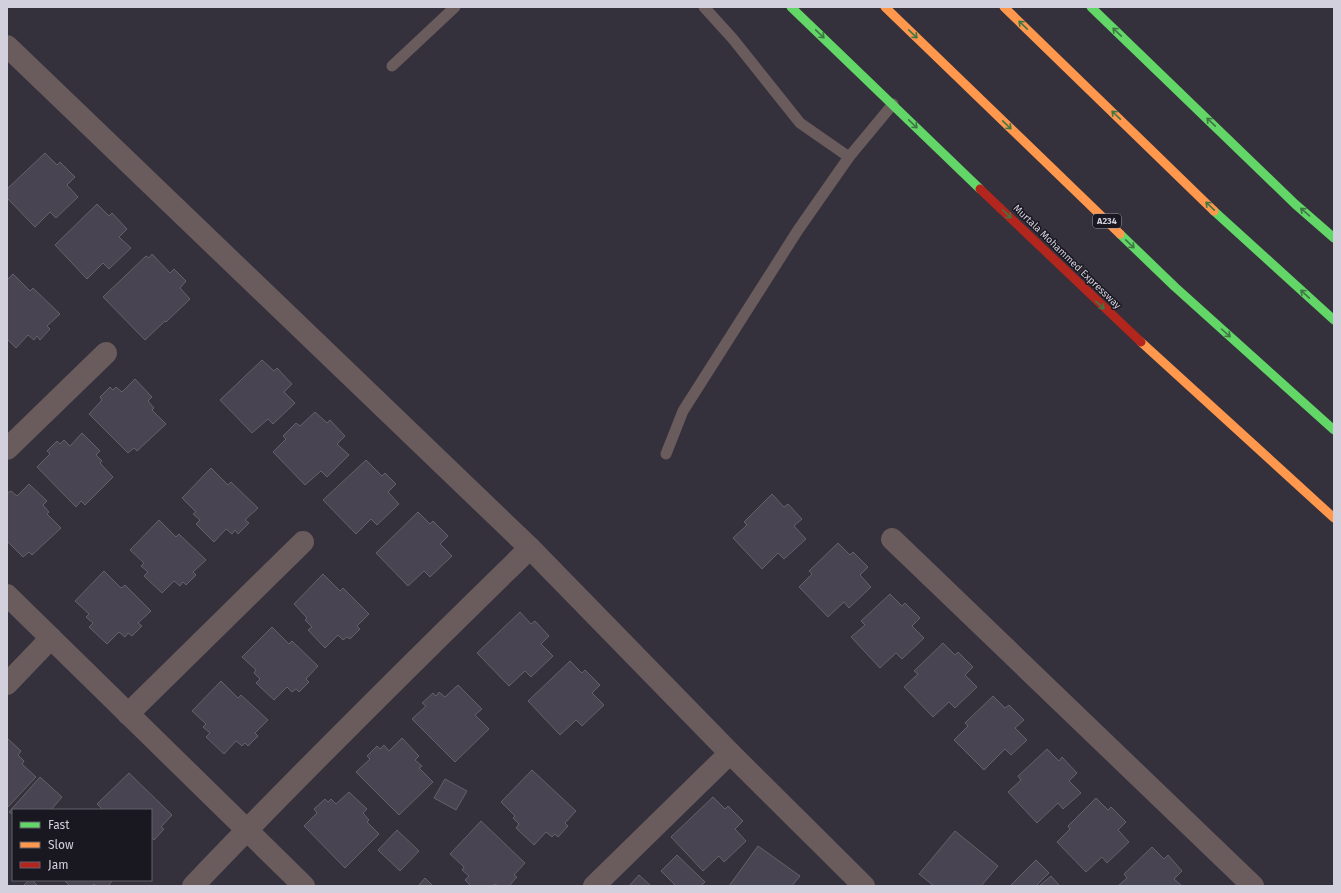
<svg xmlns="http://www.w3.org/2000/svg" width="1341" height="893" font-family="'Fira Sans',sans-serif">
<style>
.building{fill:#494451;stroke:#64616a}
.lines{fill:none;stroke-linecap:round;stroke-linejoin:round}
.lane{stroke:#6a5c5d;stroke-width:11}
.street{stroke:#6a5c5d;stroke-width:22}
.fast{stroke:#63d668;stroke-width:9}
.slow{stroke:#ff974d;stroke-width:9}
.jam{stroke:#b3261e;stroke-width:9}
.oneway{stroke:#3e7644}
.labels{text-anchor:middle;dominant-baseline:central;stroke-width:3;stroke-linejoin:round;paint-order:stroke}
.shield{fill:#19171f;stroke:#9a98a3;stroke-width:1}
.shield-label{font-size:9px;font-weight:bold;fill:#d2d0dc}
.street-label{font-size:10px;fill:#d2d0dc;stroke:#19171f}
</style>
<rect width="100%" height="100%" fill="#34313c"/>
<g class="building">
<path d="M45,153L57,165L60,162L75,177L67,185L78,197L56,218L50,212L35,227L7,198V189Z"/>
<path d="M97,204L109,216L112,213L127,229L119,237L131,248L109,269L103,263L87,279L55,245Z"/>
<path d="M152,254L170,273L174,269L186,281L180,288L190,299L166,322L165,321L145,340L103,297L146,256L149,258Z"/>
<path d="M13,274L30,291L33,288L60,314L47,326L50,329L40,340L37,336L34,340L28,335L16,348L7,339V280Z"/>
<path d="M262,360L274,371L277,368L292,384L284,392L295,403L273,424L268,419L252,433L220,400Z"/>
<path d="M135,379L152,397L148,401L154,408L152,410L166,424L137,451L134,448L128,453L89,414L102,400L100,397L110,387L113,390L116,387L122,392Z"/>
<path d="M315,412L327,423L330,420L345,436L337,444L349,455L327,477L321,471L305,485L273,452L286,439L283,436L296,423L300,426Z"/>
<path d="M82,433L100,451L96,455L102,461L100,463L113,477L85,505L81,501L76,507L37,467L50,454L47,451L57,441L60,444L64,440L70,446Z"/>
<path d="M366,460L382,476L385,473L396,484L388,492L399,504L377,525L371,519L356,534L323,500Z"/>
<path d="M211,468L228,485L231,482L258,508L245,520L249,523L238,534L235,530L232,534L226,529L214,542L196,524L200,520L193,514L196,512L182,498Z"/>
<path d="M29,484L47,501L43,505L49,512L47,514L61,528L32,555L29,552L23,557L7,541V493L11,491L17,496Z"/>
<path d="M772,494L784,507L788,504L802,519L794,526L806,539L784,559L778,553L762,569L733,538L747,525L744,522Z"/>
<path d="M418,512L430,524L433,521L448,536L440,544L452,556L430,577L424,571L408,586L376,553Z"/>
<path d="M159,520L176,537L179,534L206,560L193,572L196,575L186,585L183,582L180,586L174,581L162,593L144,576L148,572L141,566L144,563L130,550Z"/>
<path d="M838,543L850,555L853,552L868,567L860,575L871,587L849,608L844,602L828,617L799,587L812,574L809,571Z"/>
<path d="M104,571L121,588L125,585L151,611L138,623L142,626L132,636L128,633L125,637L119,632L107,644L89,627L93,623L86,617L89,614L75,601Z"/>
<path d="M323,574L340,591L343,588L369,614L357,626L360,629L350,639L347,637L343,640L338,635L325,648L308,630L312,627L305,620L307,618L294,604Z"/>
<path d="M890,594L902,606L905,603L920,618L912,626L924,638L902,659L896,653L880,668L851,637L865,625L861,621Z"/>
<path d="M520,612L531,624L535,621L549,636L541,644L553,656L531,677L525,671L509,686L477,653Z"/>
<path d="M272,627L289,644L292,641L318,666L306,679L309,682L299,692L296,689L292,692L287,687L274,700L256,683L260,679L254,673L256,670L242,657Z"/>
<path d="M943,643L955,655L958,652L973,667L965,675L977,687L955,708L949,702L933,717L904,687L918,674L914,671Z"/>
<path d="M570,661L582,673L585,670L600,685L592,693L604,705L582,726L576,720L560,735L528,701Z"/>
<path d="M221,681L238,698L241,695L268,720L255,733L258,736L248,746L245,743L242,746L236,741L224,754L206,737L210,733L203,727L206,724L192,711Z"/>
<path d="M458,685L482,709L475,715L489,729L455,762L412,719L426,706L422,703L433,693L436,696L439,692L445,697Z"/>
<path d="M993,696L1005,708L1009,705L1024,720L1015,728L1027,740L1011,755L1005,749L984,770L954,740L968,726L965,723Z"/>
<path d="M7,738L21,751L18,755L24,761L22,764L36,777L7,808Z"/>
<path d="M402,738L419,756L415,760L422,766L419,768L433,782L399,815L356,772L370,759L367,756L377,746L380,749L384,745L389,751Z"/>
<path d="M1047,749L1059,761L1062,757L1077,773L1069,781L1081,793L1063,809L1058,803L1037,823L1008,792L1021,780L1018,776Z"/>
<path d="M532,770L576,811L565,823L568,826L558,837L555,834L552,837L546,832L534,845L516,828L519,824L513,818L515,816L501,802Z"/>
<path d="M129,773L172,815L161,827L164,829L154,840L151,837V810H103L97,804Z"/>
<path d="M40,777L62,797L51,810H13V815L9,812Z"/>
<path d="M445,779L467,791L456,810L434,798Z"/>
<path d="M349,792L367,809L363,813L369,820L367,822L379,834L345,868L304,826L317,813L314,809L325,799L328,802L331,799L336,804Z"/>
<path d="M713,797L725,809L728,806L743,821L735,829L746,841L724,862L719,856L703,871L671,837Z"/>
<path d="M1096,798L1108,810L1111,807L1126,822L1118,830L1129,842L1107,863L1102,857L1086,872L1057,842L1070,829L1068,826Z"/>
<path d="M481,821L525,863L514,875L517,877L509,886H498L495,884L493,886H471L465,880L469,876L462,870L464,867L450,854Z"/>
<path d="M397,830L419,851L400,871L378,850Z"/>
<path d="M955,831L998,866L981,886H934L919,874Z"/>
<path d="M758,846L800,876L792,886H729Z"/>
<path d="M1152,847L1164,859L1168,855L1182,871L1174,879L1182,886H1118L1127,878L1124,874Z"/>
<path d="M677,855L705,882L701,886H676L661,871Z"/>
<path d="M1036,860L1049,873L1036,886H1010Z"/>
<path d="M639,875L651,886H629Z"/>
<path d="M1051,876L1060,886H1039Z"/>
<path d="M425,878L433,886H418Z"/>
<path d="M29,880H32L38,886H23Z"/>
<path d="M64,880H113L108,886H96L94,884L91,886H70Z"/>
</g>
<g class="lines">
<g class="lane">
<path d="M704,7L733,39L800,123L849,157"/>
<path d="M392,66L455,7"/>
<path d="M666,454L683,411L798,230L849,157L893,104"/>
</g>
<g class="street">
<path d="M7,46L530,548L730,753L864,886"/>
<path d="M7,449L106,353"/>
<path d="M892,539L1253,886"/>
<path d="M7,595L304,886"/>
<path d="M7,684L51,638"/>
<path d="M128,714L303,542"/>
<path d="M193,886C303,771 416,659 530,548"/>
<path d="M594,886L730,753"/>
</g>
<g class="fast">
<path d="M791,7L980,189"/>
<path d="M1091,7L1295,204L1334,238"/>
<path d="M1214,211L1334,320"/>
<path d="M1120,234L1175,287L1334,430"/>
</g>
<g class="slow">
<path d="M885,7L1120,234"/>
<path d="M1004,7L1214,211"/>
<path d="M1141,342L1334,518"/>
</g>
<path class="jam" d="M980,189L1141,342"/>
</g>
<defs><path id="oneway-shaft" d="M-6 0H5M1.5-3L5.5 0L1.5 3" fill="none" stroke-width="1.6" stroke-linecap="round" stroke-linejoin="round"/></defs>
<g class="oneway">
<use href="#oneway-shaft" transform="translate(1023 25) rotate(-136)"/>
<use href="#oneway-shaft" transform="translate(1117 32) rotate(-136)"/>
<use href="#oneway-shaft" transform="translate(820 34) rotate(44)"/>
<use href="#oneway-shaft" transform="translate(913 34) rotate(44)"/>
<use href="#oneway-shaft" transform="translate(1116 115) rotate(-136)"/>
<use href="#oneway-shaft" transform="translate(1211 122) rotate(-136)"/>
<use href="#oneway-shaft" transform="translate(913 124) rotate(44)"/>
<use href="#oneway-shaft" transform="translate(1007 125) rotate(44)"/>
<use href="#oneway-shaft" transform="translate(1210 206) rotate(-136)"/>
<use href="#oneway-shaft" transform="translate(1305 212) rotate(-139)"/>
<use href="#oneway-shaft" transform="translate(1007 214) rotate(44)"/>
<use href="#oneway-shaft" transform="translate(1130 244) rotate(44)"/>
<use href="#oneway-shaft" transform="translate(1305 294) rotate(-137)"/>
<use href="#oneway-shaft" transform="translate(1100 305) rotate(44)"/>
<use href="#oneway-shaft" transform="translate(1226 333) rotate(42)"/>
</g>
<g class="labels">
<rect class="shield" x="1093" y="214" width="28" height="14" rx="3"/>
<g class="shield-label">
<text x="1107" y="221">A234</text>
</g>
<g class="street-label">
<text transform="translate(1067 257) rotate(44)">Murtala Mohammed Expressway</text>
</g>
</g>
<rect width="1341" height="893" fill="none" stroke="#d2d0dc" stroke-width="16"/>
<rect x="12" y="809" width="140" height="72" fill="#19171f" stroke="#63616b"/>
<rect x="20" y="822" width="20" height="6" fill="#63d668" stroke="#63616b"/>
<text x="48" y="829" font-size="12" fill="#d2d0dc">Fast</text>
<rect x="20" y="842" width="20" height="6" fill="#ff974d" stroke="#63616b"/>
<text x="48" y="849" font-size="12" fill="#d2d0dc">Slow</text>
<rect x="20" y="862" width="20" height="6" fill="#b3261e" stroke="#63616b"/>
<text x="48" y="869" font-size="12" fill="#d2d0dc">Jam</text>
</svg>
